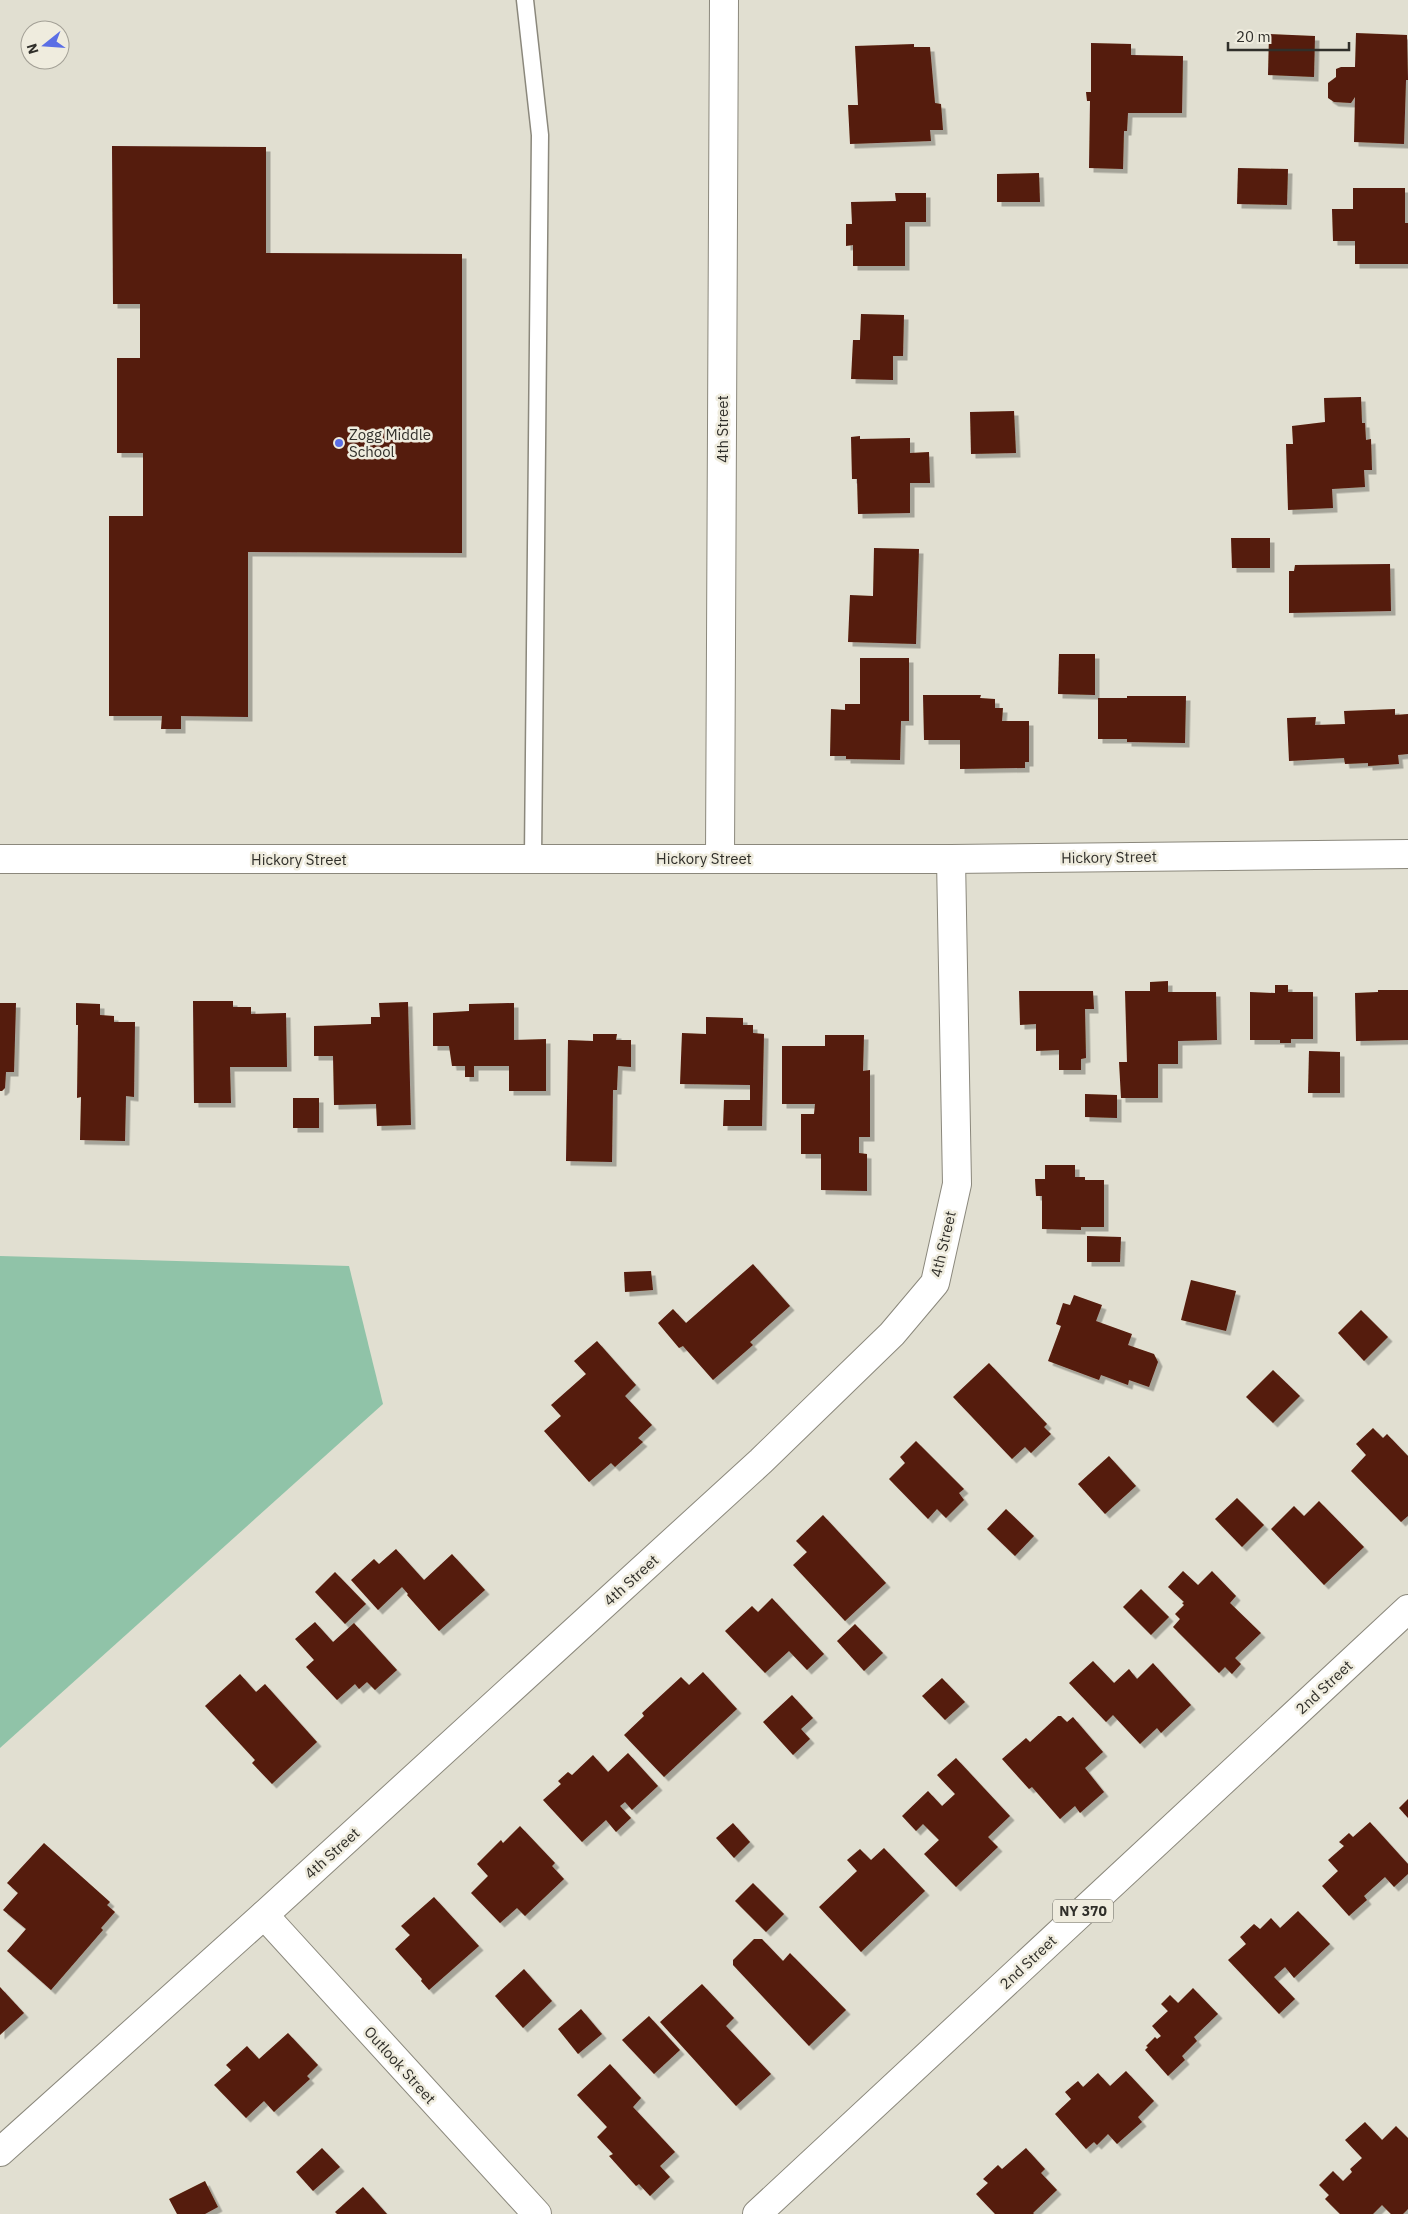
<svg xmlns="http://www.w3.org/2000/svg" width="1408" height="2214" font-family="'IBM Plex Sans',sans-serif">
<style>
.green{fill:#90c3a8}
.building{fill:#541a09;filter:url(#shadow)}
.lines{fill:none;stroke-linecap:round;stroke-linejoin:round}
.service-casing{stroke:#8b887c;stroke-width:19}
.minor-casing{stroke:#8b887c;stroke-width:30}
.primary-casing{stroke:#8b887c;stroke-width:30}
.service{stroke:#fff;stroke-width:16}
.minor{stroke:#fff;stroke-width:28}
.primary{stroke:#fff;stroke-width:28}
.poi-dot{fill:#5a6ee5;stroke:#efecde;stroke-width:2}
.labels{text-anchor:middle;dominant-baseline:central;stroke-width:5;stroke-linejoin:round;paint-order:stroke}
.shield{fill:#efecde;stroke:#696860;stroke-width:1}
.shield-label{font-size:14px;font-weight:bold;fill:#302f2a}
.street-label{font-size:15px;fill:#302f2a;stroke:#efecde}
.poi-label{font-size:15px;fill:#302f2a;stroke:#efecde;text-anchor:start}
</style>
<defs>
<filter id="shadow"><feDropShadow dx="4.5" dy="4.5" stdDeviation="0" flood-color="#0004"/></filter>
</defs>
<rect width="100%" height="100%" fill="#e1dfd1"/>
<path class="green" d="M0,1256L349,1266L383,1404L0,1748Z"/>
<g class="building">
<path d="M1356,33L1407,35L1408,80H1406L1404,144L1354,142L1355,97L1351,103L1334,102L1328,98V83L1336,77V69L1341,67H1355Z"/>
<path d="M1269,34L1315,36L1314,77L1268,75Z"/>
<path d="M1091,43L1131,44V55L1183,56L1182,113H1128L1127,131H1124L1123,169L1089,168L1090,101H1087L1086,92H1091Z"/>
<path d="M914,44V47H930L935,103L941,104L943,130H930L931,141L850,144L848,105H858L855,46Z"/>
<path d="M112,146L266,147V253L462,254V553L248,552V717L181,716V729H161L162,716H109V516H143V453H117V358H140V304H113Z"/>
<path d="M1238,168L1288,169L1287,205L1237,204Z"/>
<path d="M1039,173L1040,202H997V174Z"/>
<path d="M1353,188H1405V223H1408V264H1355V241H1333L1332,209H1353Z"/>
<path d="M895,193H926V222H905V266H853V245L846,246V224H852L851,202L896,201Z"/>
<path d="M861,314L904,315L903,356H893V380L851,379L853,340H860Z"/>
<path d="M1361,397L1362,423H1365L1366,440L1371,439L1372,470H1364L1365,487L1332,489L1333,508L1288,510L1286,444H1293L1292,426L1325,422L1324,398Z"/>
<path d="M1014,411L1016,453L971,454L970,412Z"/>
<path d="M860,436V439L910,438V453L929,452L930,483H910V513L858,514L857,479H852L851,437Z"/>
<path d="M1231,538H1270V568H1232Z"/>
<path d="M874,548L919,549L916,644L848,642L850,595L873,596Z"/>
<path d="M1390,564L1391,611L1289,613V571H1294L1295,565Z"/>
<path d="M1059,654H1095V695L1058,694Z"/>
<path d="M860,658H909V721H901L900,760L846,759V756H830L831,709L845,710V704H860Z"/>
<path d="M923,695H981L980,698L995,699V708H1003L1002,721H1029V762H1025V768L960,769V740H924Z"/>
<path d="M1127,696H1186L1185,743L1127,742V739H1098V698H1127Z"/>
<path d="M1395,709V715L1408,714V754L1398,755L1399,764L1368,766V763L1345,764L1344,758L1289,761L1287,718L1316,717L1315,725L1345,724L1344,711Z"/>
<path d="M1168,981V992H1216L1217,1040L1178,1041V1064H1158V1098H1121L1119,1062H1127L1125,991H1150V982Z"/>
<path d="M1275,985H1288V992H1313V1039H1291V1043H1280V1040H1250V992L1275,993Z"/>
<path d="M1378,990H1408V1040L1356,1041L1355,993L1378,992Z"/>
<path d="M1019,991H1093L1094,1009H1085L1086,1058L1081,1059V1070H1059V1050L1036,1051V1024L1020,1025Z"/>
<path d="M193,1001H233V1007H251V1014L286,1013L287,1067H230L231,1103H194Z"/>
<path d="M408,1002L411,1125L377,1126L376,1104L334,1105L333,1056H314V1026L371,1024V1017H380L379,1003Z"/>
<path d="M0,1003H16L14,1072H6L5,1088L2,1091H0Z"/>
<path d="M76,1003L100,1004V1015L114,1016V1022H135L134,1097L126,1096L125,1141L80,1140L81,1097L77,1098L78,1025H76Z"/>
<path d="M514,1003V1040L546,1039V1091H509V1066H474V1077H465V1066H452L449,1046H433V1013L469,1011V1004Z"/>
<path d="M706,1017L743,1018V1025H753V1033L764,1034L762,1126H723L724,1100H750V1085L680,1084L682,1033L706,1034Z"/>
<path d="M593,1034H617L616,1040H631V1067L618,1066L617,1090H613L612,1162L566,1161L568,1040L593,1041Z"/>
<path d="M825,1035H864L863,1071L870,1070V1137H859V1153L867,1154V1191L821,1190V1154H801V1114H814L815,1104H782V1046H825Z"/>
<path d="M1309,1051L1340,1052V1093H1308Z"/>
<path d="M1085,1094L1117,1095V1118L1085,1117Z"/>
<rect x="293" y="1098" width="26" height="30"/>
<path d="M1045,1165H1075V1177H1085V1180H1104V1227H1081V1230L1042,1229V1196H1036L1035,1179H1045Z"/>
<path d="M1087,1236L1121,1237L1120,1262H1087Z"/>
<path d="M753,1264L790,1306L750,1342L753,1345L713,1380L683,1346L679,1348L658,1323L673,1309L686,1323Z"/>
<path d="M651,1271L653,1290L625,1292L624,1272Z"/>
<path d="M1191,1280L1236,1291L1226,1331L1181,1320Z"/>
<path d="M1074,1295L1102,1305L1096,1321L1132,1334L1128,1345L1154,1354L1158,1362L1149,1387L1129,1380L1128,1385L1101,1375L1099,1380L1048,1361L1061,1326L1056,1324L1063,1303L1070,1305Z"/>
<path d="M1361,1310L1388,1337L1364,1361L1338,1333Z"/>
<path d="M597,1341L636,1385L625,1396L652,1425L638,1438L643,1442L615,1467L611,1463L589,1482L544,1431L561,1416L551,1405L586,1374L574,1361Z"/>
<path d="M989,1363L1047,1424L1044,1427L1051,1434L1031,1453L1025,1447L1012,1459L953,1397Z"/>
<path d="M1273,1370L1300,1396L1273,1423L1246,1397Z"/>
<path d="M1373,1428L1383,1438L1387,1434L1408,1456V1516L1401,1522L1351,1471L1366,1455L1356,1444Z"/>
<path d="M916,1441L964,1489L959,1493L964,1500L946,1518L937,1509L928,1519L889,1479L905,1463L900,1457Z"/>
<path d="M1109,1456L1136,1486L1105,1514L1078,1484Z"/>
<path d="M1237,1498L1264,1525L1242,1547L1215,1519Z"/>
<path d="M1319,1501L1364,1547L1324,1585L1271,1529L1294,1506L1304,1516Z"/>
<path d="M1006,1509L1034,1536L1015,1556L987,1529Z"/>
<path d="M823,1515L886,1583L845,1621L793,1565L807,1552L796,1541Z"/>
<path d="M396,1549L424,1580L452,1554L485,1590L439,1631L407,1595L408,1594L402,1587L378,1610L351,1580L374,1559L379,1564Z"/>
<path d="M1183,1571L1198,1585L1212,1571L1236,1596L1230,1603L1261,1633L1235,1658L1241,1664L1232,1674L1225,1667L1219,1673L1173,1627L1180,1619L1175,1614L1184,1605L1182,1603L1184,1602L1168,1587Z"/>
<path d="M335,1572L366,1604L345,1624L315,1592Z"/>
<path d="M1141,1589L1169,1617L1151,1635L1123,1607Z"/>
<path d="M772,1598L824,1654L807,1670L789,1651L765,1673L725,1631L752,1606L758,1612Z"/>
<path d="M315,1622L333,1642L354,1623L397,1670L375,1690L367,1682L359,1689L355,1684L337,1700L306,1667L314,1660L295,1639Z"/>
<path d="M855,1624L883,1653L864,1671L837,1641Z"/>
<path d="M1093,1661L1114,1683L1129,1669L1137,1679L1153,1663L1191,1705L1161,1733L1157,1728L1140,1744L1113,1715L1106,1722L1069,1683Z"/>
<path d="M703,1672L737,1709L664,1777L624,1735L644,1716L642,1713L681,1677L689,1685Z"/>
<path d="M240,1674L256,1692L265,1684L317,1742L272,1784L252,1763L255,1760L205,1706Z"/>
<path d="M942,1678L965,1702L945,1720L922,1696Z"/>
<path d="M792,1695L813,1718L801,1729L810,1739L793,1755L763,1722Z"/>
<path d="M1058,1716H1061L1067,1722L1073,1717L1103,1752L1085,1768L1104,1792L1080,1813L1075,1806L1060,1819L1032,1787L1029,1789L1002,1759L1026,1738L1030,1742Z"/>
<path d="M628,1753L658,1786L632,1810L625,1802L620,1806L631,1818L616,1832L606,1820L582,1842L543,1800L561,1784L558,1781L568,1772L572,1775L593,1755L608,1772Z"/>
<path d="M956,1758L1010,1816L988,1837L998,1847L956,1887L924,1854L939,1840L923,1824L916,1831L902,1816L928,1791L942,1806L955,1794L937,1775Z"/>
<path d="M1408,1799V1818L1399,1808Z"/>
<path d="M1370,1822L1408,1864V1874L1394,1887L1385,1877L1364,1896L1367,1900L1349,1916L1322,1886L1338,1871L1328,1860L1344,1846L1339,1842L1349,1833L1353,1837Z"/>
<path d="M733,1823L750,1842L734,1858L716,1838Z"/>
<path d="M520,1826L555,1863L552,1866L564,1879L525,1916L517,1908L500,1923L471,1893L488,1876L477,1864L501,1840L503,1843Z"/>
<path d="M44,1843L110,1902L107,1905L115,1912L101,1928L103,1930L51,1990L7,1951L26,1929L3,1910L18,1893L7,1883Z"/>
<path d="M884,1848L925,1891L861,1952L819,1907L857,1871L847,1860L860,1849L871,1860Z"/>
<path d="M753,1883L784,1914L766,1932L735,1901Z"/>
<path d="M434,1897L479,1946L429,1990L421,1981L422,1979L395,1949L410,1935L401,1926Z"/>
<path d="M1298,1911L1330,1944L1294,1978L1285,1967L1274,1977L1295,1999L1279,2014L1228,1960L1246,1944L1240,1937L1254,1924L1260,1929L1271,1918L1280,1928Z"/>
<path d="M754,1939H762L783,1961L790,1953L846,2010L809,2046L733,1965V1960Z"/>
<path d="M524,1969L552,2001L523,2028L495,1996Z"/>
<path d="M702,1984L734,2018L726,2026L771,2074L736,2106L660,2022Z"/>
<path d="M0,1987L24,2013L0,2035Z"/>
<path d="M1193,1988L1218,2014L1194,2037L1197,2041L1182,2056L1185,2060L1168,2076L1145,2050L1148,2047L1146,2046L1155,2037L1157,2039L1161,2036L1152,2026L1168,2011L1161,2004L1170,1995L1178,2003Z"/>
<path d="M581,2009L602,2034L578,2054L558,2029Z"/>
<path d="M649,2016L680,2050L654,2074L622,2040Z"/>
<path d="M288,2033L318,2065L307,2076L310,2079L274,2112L264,2101L246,2118L214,2085L231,2070L226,2065L247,2046L259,2059Z"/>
<path d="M610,2064L641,2098L633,2107L675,2152L660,2166L670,2177L650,2196L639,2184L636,2186L609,2156L613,2154L597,2137L607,2127L577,2095Z"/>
<path d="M1126,2071L1154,2101L1138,2117L1142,2122L1117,2144L1108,2134L1097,2145L1094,2142L1086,2149L1055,2114L1071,2099L1065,2092L1078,2081L1083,2087L1098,2073L1110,2086Z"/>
<path d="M1365,2122L1382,2140L1396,2126L1408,2138V2209L1403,2214H1391L1382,2205L1373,2214H1340L1325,2199L1329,2195L1319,2185L1333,2171L1343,2181L1352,2172L1350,2169L1362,2158L1345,2140Z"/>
<path d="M322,2148L340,2167L313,2191L296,2172Z"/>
<path d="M1026,2148L1045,2169L1041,2173L1057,2190L1033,2213L1034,2214H995L976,2194L988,2183L983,2179L998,2165L1002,2169Z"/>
<path d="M205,2181L218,2207L205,2214H177L169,2199Z"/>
<path d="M363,2187L387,2214H337L335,2212Z"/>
</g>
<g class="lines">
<g class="service-casing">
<path id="service" d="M525,0L540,135L533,858"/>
</g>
<g class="minor-casing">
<g id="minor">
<path d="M720,858L724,0"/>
<path d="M0,859H951L1408,854"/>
<path d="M264,1915L537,2214"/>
<path d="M0,2152L264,1915L761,1461L892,1334L935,1283L957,1184L951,859"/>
</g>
</g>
<g class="primary-casing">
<path id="primary" d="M757,2214L1408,1609"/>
</g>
<use href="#service" class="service"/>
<use href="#minor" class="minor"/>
<use href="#primary" class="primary"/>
</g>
<circle class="poi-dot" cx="339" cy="443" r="5"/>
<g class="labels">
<rect class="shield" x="1053" y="1899.5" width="60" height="23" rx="4"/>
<g class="shield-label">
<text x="1083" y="1911">NY 370</text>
</g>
<g class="street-label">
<text transform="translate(722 429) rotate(-90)">4th Street</text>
<text transform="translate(1109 857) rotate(-1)">Hickory Street</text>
<text x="704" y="858">Hickory Street</text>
<text x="299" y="859">Hickory Street</text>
<text transform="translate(943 1244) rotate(-77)">4th Street</text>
<text transform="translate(631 1580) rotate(-42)">4th Street</text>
<text transform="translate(1324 1687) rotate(-43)">2nd Street</text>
<text transform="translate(332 1853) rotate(-42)">4th Street</text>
<text transform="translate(1028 1962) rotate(-43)">2nd Street</text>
<text transform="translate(400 2065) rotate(48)">Outlook Street</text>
</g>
<g class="poi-label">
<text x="349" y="434">Zogg Middle<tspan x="349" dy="17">School</tspan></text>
</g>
</g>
<g transform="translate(45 45) rotate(253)"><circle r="24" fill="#efecde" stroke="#a3a096"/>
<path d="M0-4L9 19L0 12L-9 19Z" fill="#5a6ee5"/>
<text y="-8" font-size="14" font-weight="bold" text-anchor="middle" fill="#302f2a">N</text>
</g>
<path d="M1228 42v8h121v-8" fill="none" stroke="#302f2a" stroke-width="2.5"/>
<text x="1236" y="42" font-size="15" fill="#302f2a" stroke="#efecde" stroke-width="4" paint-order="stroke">20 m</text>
</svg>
